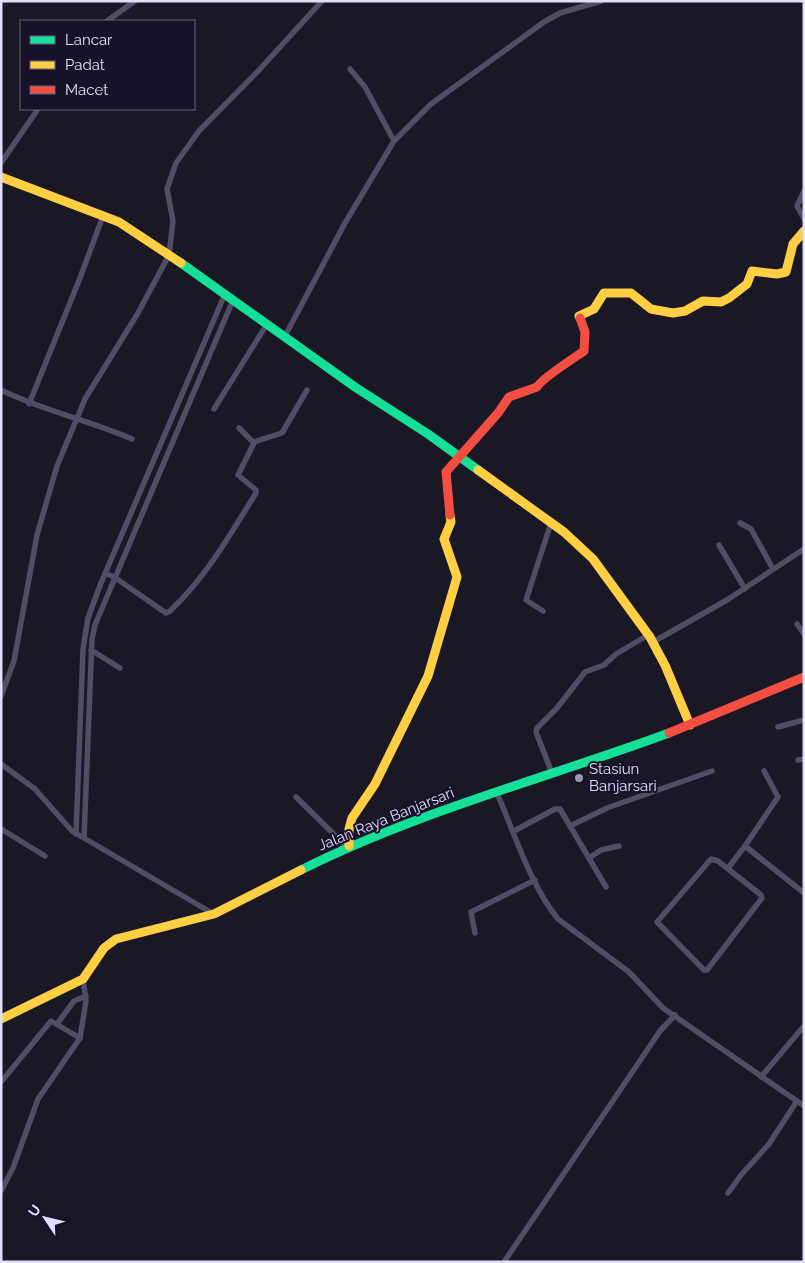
<svg xmlns="http://www.w3.org/2000/svg" width="805" height="1263" font-family="Raleway,sans-serif">
<style>
.lines{fill:none;stroke-linecap:round;stroke-linejoin:round}
.street{stroke:#504e64;stroke-width:5.5}
.fast{stroke:#16e098;stroke-width:9}
.slow{stroke:#ffcf43;stroke-width:9}
.jam{stroke:#f24e42;stroke-width:9}
.poi-dot{fill:#9c98b1;stroke:#17122a;stroke-width:2}
.labels{text-anchor:middle;dominant-baseline:central;stroke-width:4;stroke-linejoin:round;paint-order:stroke}
.poi-label{font-size:15px;fill:#e2ddfd;stroke:#17122a;text-anchor:start}
.street-label{font-size:15px;fill:#e2ddfd;stroke:#17122a}
</style>
<rect width="100%" height="100%" fill="#1a1824"/>
<g class="lines">
<g class="street">
<path d="M107,21L135,1"/>
<path d="M350,69L365,87L394,141"/>
<path d="M1,163L38,109"/>
<path d="M804,191L797,206L804,219"/>
<path d="M285,336L345,223L394,141L431,104L544,22L560,13L601,1"/>
<path d="M1,390C43,411 89,420 132,439"/>
<path d="M29,404L80,278L103,216"/>
<path d="M214,409L267,324"/>
<path d="M254,442L282,433L307,390"/>
<path d="M740,523L751,529L773,569"/>
<path d="M719,545L745,589"/>
<path d="M105,573L114,577L166,613L170,611C206,577 230,535 256,493V490L238,475L254,443L239,428"/>
<path d="M543,611L526,600L551,523"/>
<path d="M797,624L804,634"/>
<path d="M653,642L727,600L804,549"/>
<path d="M91,650L120,668"/>
<path d="M1,696L14,661L37,535L57,466L85,399L138,313L169,255L173,221L167,189L176,163L199,131L260,69L322,1"/>
<path d="M778,727L804,720"/>
<path d="M798,760L804,759"/>
<path d="M1,764L35,789L72,831L212,913"/>
<path d="M764,771L778,797L745,846L804,893"/>
<path d="M552,773L536,732L537,728L557,708L585,672L604,665L616,654L648,635"/>
<path d="M496,791C514,831 530,885 558,919L629,972L663,1008L804,1106"/>
<path d="M296,797L347,847"/>
<path d="M570,826L607,808L712,771"/>
<path d="M1,829L45,856"/>
<path d="M514,831L555,809H560L606,887"/>
<path d="M76,834L83,649L88,618L101,583L225,294"/>
<path d="M84,838L92,639L95,625L233,300"/>
<path d="M589,858L601,850L619,846"/>
<path d="M711,859L718,861L761,895L762,898L707,970H704L657,922Z"/>
<path d="M728,868L745,846"/>
<path d="M475,933L471,912L535,880"/>
<path d="M57,1024L74,1001L86,996"/>
<path d="M761,1077L804,1026"/>
<path d="M1,1082L51,1021L80,1038"/>
<path d="M1,1191L13,1168L38,1099L80,1038L86,1001L83,979"/>
<path d="M728,1193L741,1175L769,1144L797,1101"/>
<path d="M504,1262L660,1031L675,1015"/>
</g>
<g class="fast">
<path d="M181,263L355,387L428,434L478,470"/>
<path d="M301,870C419,811 547,778 669,733"/>
</g>
<g class="slow">
<path d="M1,177L119,222L181,263"/>
<path d="M580,318L579,316L594,309L604,293H631L651,309L673,313L685,311L703,301L721,302L729,298L747,284L752,271L777,274L786,272L793,244L804,231"/>
<path d="M478,470L564,532L593,559L650,637L665,665L690,725"/>
<path d="M349,846V829L352,818L375,784L428,676L457,577L444,539L451,522L450,515"/>
<path d="M1,1019L83,979L104,948L116,939L214,914L301,870"/>
</g>
<g class="jam">
<path d="M450,515L446,472L498,413L509,397L537,387C541,379 574,358 584,351L585,332L580,318"/>
<path d="M669,733L804,677"/>
</g>
</g>
<circle class="poi-dot" cx="579" cy="778" r="5"/>
<g class="labels">
<g class="poi-label">
<text x="589" y="769">Stasiun<tspan x="589" dy="17">Banjarsari</tspan></text>
</g>
<g class="street-label">
<text transform="translate(386 819) rotate(-22)">Jalan Raya Banjarsari</text>
</g>
</g>
<rect width="805" height="1263" fill="none" stroke="#e2ddfd" stroke-width="5"/>
<rect x="20" y="20" width="175" height="90" fill="#17122a" stroke="#68637e"/>
<rect x="30" y="36" width="25" height="8" fill="#16e098" stroke="#68637e"/>
<text x="65" y="45" font-size="15" fill="#e2ddfd">Lancar</text>
<rect x="30" y="61" width="25" height="8" fill="#ffcf43" stroke="#68637e"/>
<text x="65" y="70" font-size="15" fill="#e2ddfd">Padat</text>
<rect x="30" y="86" width="25" height="8" fill="#f24e42" stroke="#68637e"/>
<text x="65" y="95" font-size="15" fill="#e2ddfd">Macet</text>
<g transform="translate(45 1218) rotate(305)" stroke="#17122a" stroke-width="4" paint-order="stroke">
<path d="M0-4L9 19L0 12L-9 19Z" fill="#e2ddfd"/>
<text y="-8" font-size="14" font-weight="bold" text-anchor="middle" fill="#e2ddfd">U</text>
</g>
</svg>
